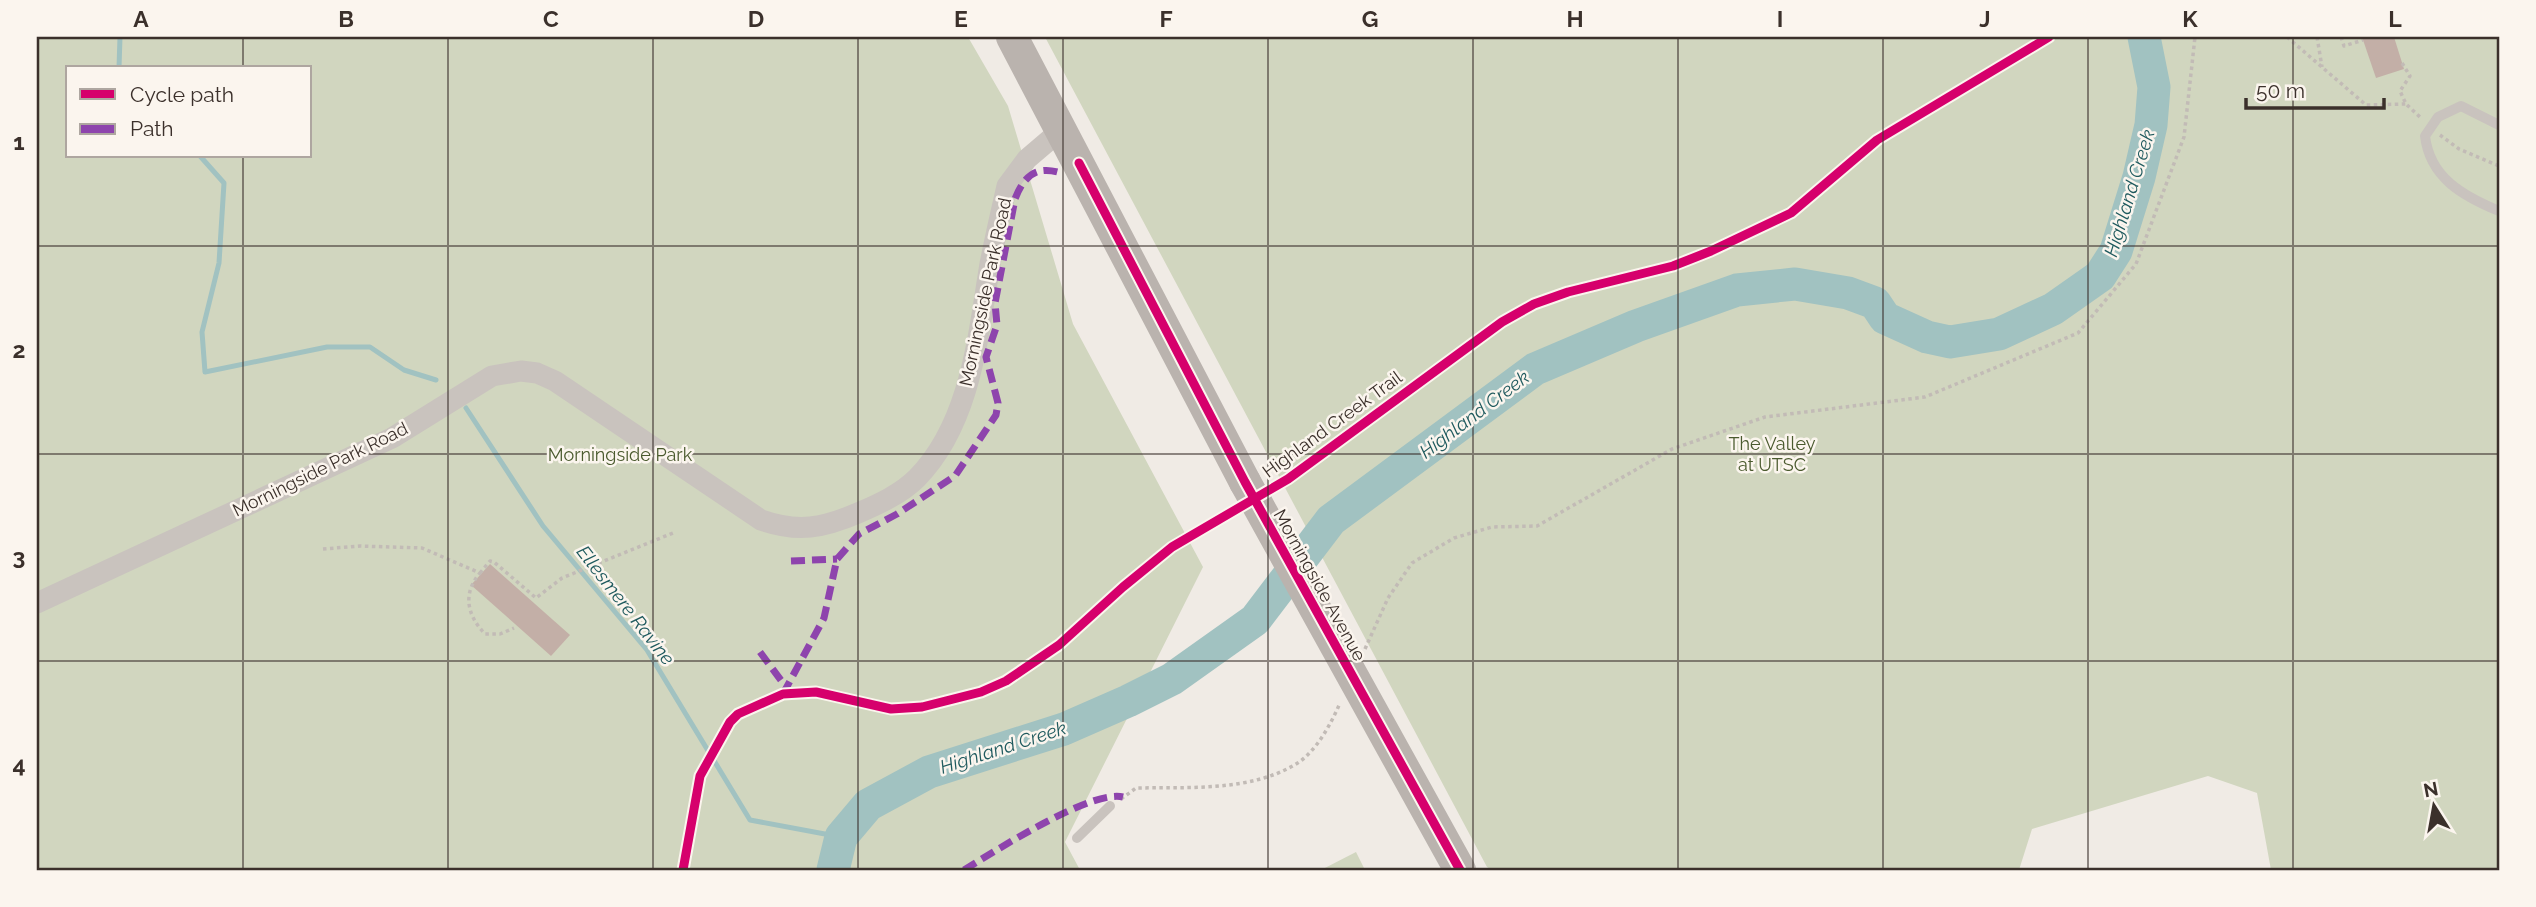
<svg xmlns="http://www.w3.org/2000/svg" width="2536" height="907" font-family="Raleway,sans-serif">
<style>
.green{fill:#d1d6bf;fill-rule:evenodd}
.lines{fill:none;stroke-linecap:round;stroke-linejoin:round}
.stream{stroke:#a1c2c1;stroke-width:5}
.river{stroke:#a1c2c1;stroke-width:33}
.building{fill:#c3afa7}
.path{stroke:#c2bbb6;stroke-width:3.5;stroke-dasharray:3.5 3.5;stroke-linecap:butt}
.lane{stroke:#c9c3be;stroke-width:10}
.street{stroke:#c9c3be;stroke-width:21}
.secondary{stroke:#bab3ae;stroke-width:32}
.secondary-bridge{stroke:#bab3ae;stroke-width:32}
.quiet{stroke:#8e44ad;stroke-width:7;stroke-dasharray:14 7;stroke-linecap:butt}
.cycleway-casing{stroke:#fbf5ee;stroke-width:13}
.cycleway{stroke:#d6006c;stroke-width:9}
.grid{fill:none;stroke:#3b302b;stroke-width:2;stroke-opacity:0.55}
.labels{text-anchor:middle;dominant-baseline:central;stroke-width:5;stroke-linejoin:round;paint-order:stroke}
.street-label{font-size:18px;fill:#3b302b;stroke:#fbf5ee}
.park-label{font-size:18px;fill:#4a5a2e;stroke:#fbf5ee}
.water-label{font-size:19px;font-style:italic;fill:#1f5a5e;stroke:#fbf5ee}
.neatline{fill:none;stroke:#3b302b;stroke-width:2.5}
.grid-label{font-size:23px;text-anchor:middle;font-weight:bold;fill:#3b302b}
</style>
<rect width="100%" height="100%" fill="#f0ebe5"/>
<g class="green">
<path d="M37,37H968L1008,106L1073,324L1203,567L1065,842L1080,870H37ZM68,68H310V156H68Z"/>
<path d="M1045,37H2499V870H2271L2257,793L2208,776L2032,829L2019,870H1492L1487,867Z"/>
<path d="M1356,852L1365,870H1321Z"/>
</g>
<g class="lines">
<g class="stream">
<path d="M119,68L120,37"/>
<path d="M200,156L224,183L219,263L202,332L205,372L327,347H370L404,370L436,380"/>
<path d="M466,408L543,526L647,650L750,820L841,837"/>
</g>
<path class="river" d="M833,870L841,837L868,805L929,772L1064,729L1128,701L1172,679L1255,620L1331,520L1535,369L1636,326L1737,290L1795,284L1848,293L1875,303L1885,318L1927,337L1950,342L1999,334L2053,309L2100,276L2116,251L2139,177L2151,125L2154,87L2144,37"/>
</g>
<g class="building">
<path d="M2362,37H2394L2404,69L2376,78Z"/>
<path d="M490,564L570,635L551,656L471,585Z"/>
</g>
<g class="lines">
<g class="path">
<path d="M2287,37L2366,105L2406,104"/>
<path d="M2317,37L2322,67"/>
<path d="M2341,37L2344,46L2363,40"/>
<path d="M2402,63L2410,76L2400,91L2406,104L2421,118"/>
<path d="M2440,135L2459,149L2499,166"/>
<path d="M323,549L360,546L422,548L480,573C463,593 466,614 485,634H500L514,628"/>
<path d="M480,573L490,561L494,562L536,598L562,578L673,533"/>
<path d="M1365,649L1388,598L1412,563L1454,538L1492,527L1537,526L1672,449L1765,417L1925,397L2078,333L2136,264L2184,137L2195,37"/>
<path d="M1121,799L1136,788C1187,787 1250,792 1296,764C1316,752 1331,724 1340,703"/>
</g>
<g class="lane">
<path d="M2499,125L2461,106L2438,117L2425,136C2430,178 2463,196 2499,211"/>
<path d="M1077,838L1110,806"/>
</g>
<path class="street" d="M37,603L392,438L492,376L521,371L537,373L555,381L761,520C798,533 823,528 858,513C879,504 901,494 917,478C971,423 978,336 990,264C995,238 1001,212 1007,186L1027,159L1061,130"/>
<path class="secondary" d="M1012,37L1245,482"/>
<path class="secondary-bridge" d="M1245,482L1460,870"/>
<g class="quiet">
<path d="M791,561L837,559"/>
<path d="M760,652L786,687"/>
<path d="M783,694L824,618L837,559L859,534L897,514L955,476L996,415L998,403L986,357L997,325L995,303L1015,199C1024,176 1036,165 1061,173"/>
<path d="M964,870C995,851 1092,789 1123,797"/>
</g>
<g class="cycleway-casing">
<g id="cycleway">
<path d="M1079,163L1245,482L1460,870"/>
<path d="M683,870L700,776L730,722L738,714L783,694L816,692L891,709L922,707L981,692L1006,681L1059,645L1123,587L1172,547L1288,479L1502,322L1534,304L1568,292L1673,266L1711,251L1791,213L1877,140L2049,37"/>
</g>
</g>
<use href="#cycleway" class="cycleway"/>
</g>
<path class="grid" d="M243,37V68M448,37V870M653,37V870M858,37V870M1063,37V870M1268,37V870M1473,37V870M1678,37V870M1883,37V870M2088,37V870M2293,37V870M243,156V870M37,246H2499M37,454H2499M37,661H2499"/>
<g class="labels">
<g class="street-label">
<text transform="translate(985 292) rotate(-78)">Morningside Park Road</text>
<text transform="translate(1332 424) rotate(-36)">Highland Creek Trail</text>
<text transform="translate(320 469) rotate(-26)">Morningside Park Road</text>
<text transform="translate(1320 585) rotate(61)">Morningside Avenue</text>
</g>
<g class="park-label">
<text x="1772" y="443">The Valley<tspan x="1772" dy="21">at UTSC</tspan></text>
<text x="620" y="454">Morningside Park</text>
</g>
<g class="water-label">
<text transform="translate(2129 193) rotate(-73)">Highland Creek</text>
<text transform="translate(1474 414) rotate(-37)">Highland Creek</text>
<text transform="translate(626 605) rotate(52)">Ellesmere Ravine</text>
<text transform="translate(1003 747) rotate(-18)">Highland Creek</text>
</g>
</g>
<rect width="2536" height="907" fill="none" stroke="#fbf5ee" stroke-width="77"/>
<rect x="66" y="66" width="245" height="91" fill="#fbf5ee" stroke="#aea6a0" stroke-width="2"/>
<rect x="80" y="89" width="35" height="10" fill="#d6006c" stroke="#aea6a0" stroke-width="2"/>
<text x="130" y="102" font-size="21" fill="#3b302b">Cycle path</text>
<rect x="80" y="124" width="35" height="10" fill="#8e44ad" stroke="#aea6a0" stroke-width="2"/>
<text x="130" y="136" font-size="21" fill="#3b302b">Path</text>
<g transform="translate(2434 806) rotate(349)" stroke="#fbf5ee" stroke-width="5" paint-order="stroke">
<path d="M0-5L12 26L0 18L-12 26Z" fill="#3b302b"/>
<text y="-10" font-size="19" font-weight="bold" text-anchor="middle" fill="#3b302b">N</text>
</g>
<path d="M2246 98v10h138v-10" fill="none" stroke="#3b302b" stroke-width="3.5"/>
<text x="2256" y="98" font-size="21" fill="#3b302b" stroke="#fbf5ee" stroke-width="5" paint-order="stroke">50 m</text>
<rect x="38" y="38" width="2460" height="831" class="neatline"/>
<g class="grid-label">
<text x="141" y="27">A</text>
<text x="346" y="27">B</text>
<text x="551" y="27">C</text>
<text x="756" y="27">D</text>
<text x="961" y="27">E</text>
<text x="1166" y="27">F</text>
<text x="1370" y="27">G</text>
<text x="1575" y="27">H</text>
<text x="1780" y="27">I</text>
<text x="1985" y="27">J</text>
<text x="2190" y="27">K</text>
<text x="2395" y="27">L</text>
<text x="19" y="150">1</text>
<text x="19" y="358">2</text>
<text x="19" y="565">3</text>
<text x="19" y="773">4</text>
</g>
</svg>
